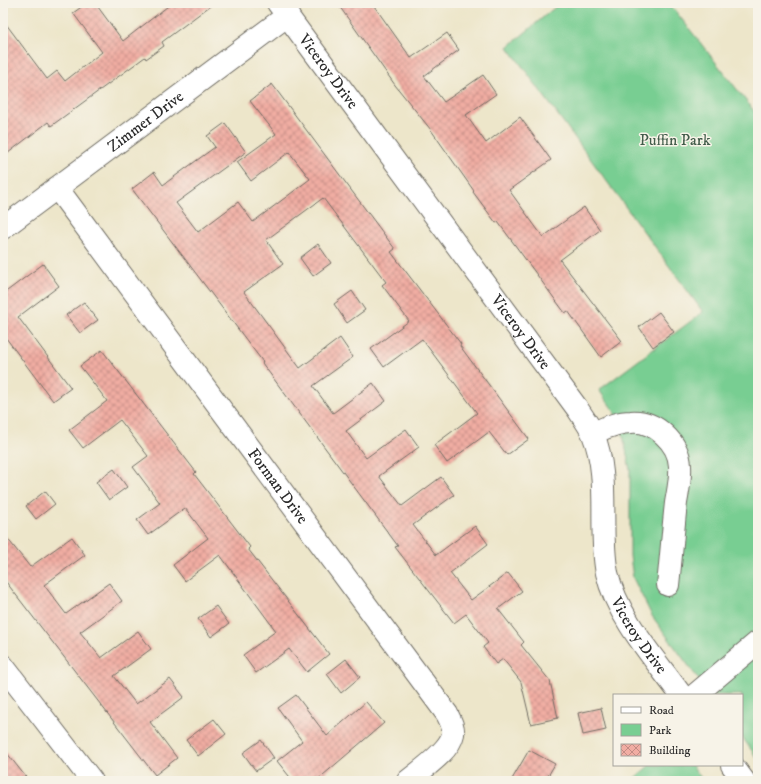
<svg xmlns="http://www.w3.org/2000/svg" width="761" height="784" font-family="'IM FELL DW Pica',serif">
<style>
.green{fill:#78ce92;stroke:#527c5e}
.building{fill:url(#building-cross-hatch)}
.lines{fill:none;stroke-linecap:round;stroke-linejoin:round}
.minor-casing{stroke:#6f6c63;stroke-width:24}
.minor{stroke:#fff;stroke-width:22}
.labels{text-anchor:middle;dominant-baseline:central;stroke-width:3;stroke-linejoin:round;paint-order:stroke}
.street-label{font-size:16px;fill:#2b2b2b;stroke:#f7f3e8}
.park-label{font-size:16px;fill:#425c4a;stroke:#f7f3e8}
</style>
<defs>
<pattern id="building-cross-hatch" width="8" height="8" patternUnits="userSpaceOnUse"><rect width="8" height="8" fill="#f1ada3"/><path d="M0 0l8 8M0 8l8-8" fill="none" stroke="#c38d85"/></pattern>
</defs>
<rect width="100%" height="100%" fill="#f7f3e8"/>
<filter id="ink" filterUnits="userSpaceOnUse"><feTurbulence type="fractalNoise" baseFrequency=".025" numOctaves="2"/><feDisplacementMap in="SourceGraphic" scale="8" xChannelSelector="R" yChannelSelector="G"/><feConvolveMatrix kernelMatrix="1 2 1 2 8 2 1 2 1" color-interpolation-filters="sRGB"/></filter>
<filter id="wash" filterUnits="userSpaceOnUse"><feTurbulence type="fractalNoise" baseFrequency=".012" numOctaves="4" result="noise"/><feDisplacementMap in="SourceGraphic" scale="16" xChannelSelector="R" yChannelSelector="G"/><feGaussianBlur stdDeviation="0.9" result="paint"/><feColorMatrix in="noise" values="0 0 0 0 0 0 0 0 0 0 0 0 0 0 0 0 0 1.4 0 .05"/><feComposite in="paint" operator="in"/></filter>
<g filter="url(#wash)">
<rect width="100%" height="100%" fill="#ede6ca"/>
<g class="green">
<path d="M560,3H669L758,116V759L742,737V695H710L652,616L633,578L630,556V470L623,435L614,411L599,390L703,312L508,47Z"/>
<path d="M650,765H692L703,781H631Z"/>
</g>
<g id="blocks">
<g class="building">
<path d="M87,3H95L123,41L172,3H214L162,42L164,46L146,59L145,57L51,126L48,122L3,157V20L47,79L57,71L65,81L102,52L73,13Z"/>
<path d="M337,3H372L411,58L447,33L459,50L424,76L444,102L483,75L496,94L466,115L486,143L520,117L551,160L509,190L543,237L584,207L600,230L560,260L622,341L601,357L568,311L565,313L498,222L496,223L473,192L474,191L431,130L395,85Z"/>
<path d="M272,84L395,249L391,252L461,344L460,346L529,439L507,455L489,432L447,463L434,445L477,413L422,339L384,367L371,349L409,321L382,285L386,282L323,198L266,240L283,264L244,292L300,368L340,338L353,357L313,386L333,413L373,383L386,401L346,431L366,458L406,429L419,447L379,476L402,506L441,477L454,495L413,525L436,555L475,526L488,544L450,573L471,600L508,573L522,591L498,609L524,642L521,645L550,681L558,718L531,724L521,682L503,659L496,664L483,647L488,643L466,614L454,623L395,547L398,546L262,363L263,362L132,189L154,172L163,185L215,147L207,136L225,123L246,152L176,203L198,232L238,202L253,222L310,179L289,152L251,181L237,162L276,134L250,101Z"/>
<path d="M318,244L331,263L313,276L300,258Z"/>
<path d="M43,264L59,286L18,317L71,388L53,401L3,334V294Z"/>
<path d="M352,291L365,310L347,323L334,304Z"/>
<path d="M84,302L98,320L80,333L66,315Z"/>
<path d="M659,312L674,332L653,347L639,327Z"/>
<path d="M102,350L196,472L194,474L250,547L248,549L329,654L307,672L289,649L256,673L243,655L276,631L220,555L185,581L173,565L208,538L185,508L148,535L137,520L160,503L133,467L148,456L120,420L83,448L69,430L107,401L80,366Z"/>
<path d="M114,469L127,487L109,500L96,482Z"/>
<path d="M45,491L55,504L36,519L26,506Z"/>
<path d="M3,533L30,567L72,537L85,555L44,585L66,614L109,583L122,601L80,632L101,658L138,631L151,649L114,676L136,704L170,679L184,697L150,722L177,758L155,775L3,578Z"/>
<path d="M216,606L229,624L211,637L198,619Z"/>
<path d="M346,659L360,677L341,693L327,674Z"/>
<path d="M296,695L327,736L366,702L384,723L316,781H293L277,761L302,741L278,708Z"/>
<path d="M601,708L606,730L583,735L578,713Z"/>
<path d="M214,719L226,734L198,756L186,740Z"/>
<path d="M261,740L274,758L256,771L243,753Z"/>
<path d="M3,748L29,781H3Z"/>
<path d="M529,750L555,764L545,781H511Z"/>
</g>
</g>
</g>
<g filter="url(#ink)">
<use href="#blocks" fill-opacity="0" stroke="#6f6c63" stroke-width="1"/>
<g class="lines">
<g class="minor-casing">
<g id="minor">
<path id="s1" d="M278,3L577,408C582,416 589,425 593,434C611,478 598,528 607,573C617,617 655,659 681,695"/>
<path id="s2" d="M57,188L447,714C450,720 454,727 453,734C450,751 421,770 408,781"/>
<path id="s3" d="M3,228L288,15"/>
<path d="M593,433C605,428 617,422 631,422C655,420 679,443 680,466C681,478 678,491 676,503C673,530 671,558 668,585"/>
<path d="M3,666L92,781"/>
<path d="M695,695L758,642"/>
<path d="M732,765L744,781"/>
</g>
</g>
<use href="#minor" class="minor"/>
</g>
</g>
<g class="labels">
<g class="street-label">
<text stroke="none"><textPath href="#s1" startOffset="85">Viceroy Drive</textPath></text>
<text stroke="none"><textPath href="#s3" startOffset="178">Zimmer Drive</textPath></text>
<text stroke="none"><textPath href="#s1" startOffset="409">Viceroy Drive</textPath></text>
<text stroke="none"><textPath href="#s2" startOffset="371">Forman Drive</textPath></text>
<text stroke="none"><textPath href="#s1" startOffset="745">Viceroy Drive</textPath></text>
</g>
<g class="park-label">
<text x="675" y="140">Puffin Park</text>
</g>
</g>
<rect width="761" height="784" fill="none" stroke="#f7f3e8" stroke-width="16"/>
<rect x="613" y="694" width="130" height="72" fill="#f7f3e8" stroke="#a5a39c"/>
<rect x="621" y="707" width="20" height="6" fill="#ffffff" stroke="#a5a39c"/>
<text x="649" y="714" font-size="12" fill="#2b2b2b">Road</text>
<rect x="621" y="724" width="20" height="12" fill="#78ce92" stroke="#a5a39c"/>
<text x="649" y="734" font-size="12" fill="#2b2b2b">Park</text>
<rect x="621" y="744" width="20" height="12" fill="url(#building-cross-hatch)" stroke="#a5a39c"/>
<text x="649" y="754" font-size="12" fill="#2b2b2b">Building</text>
</svg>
